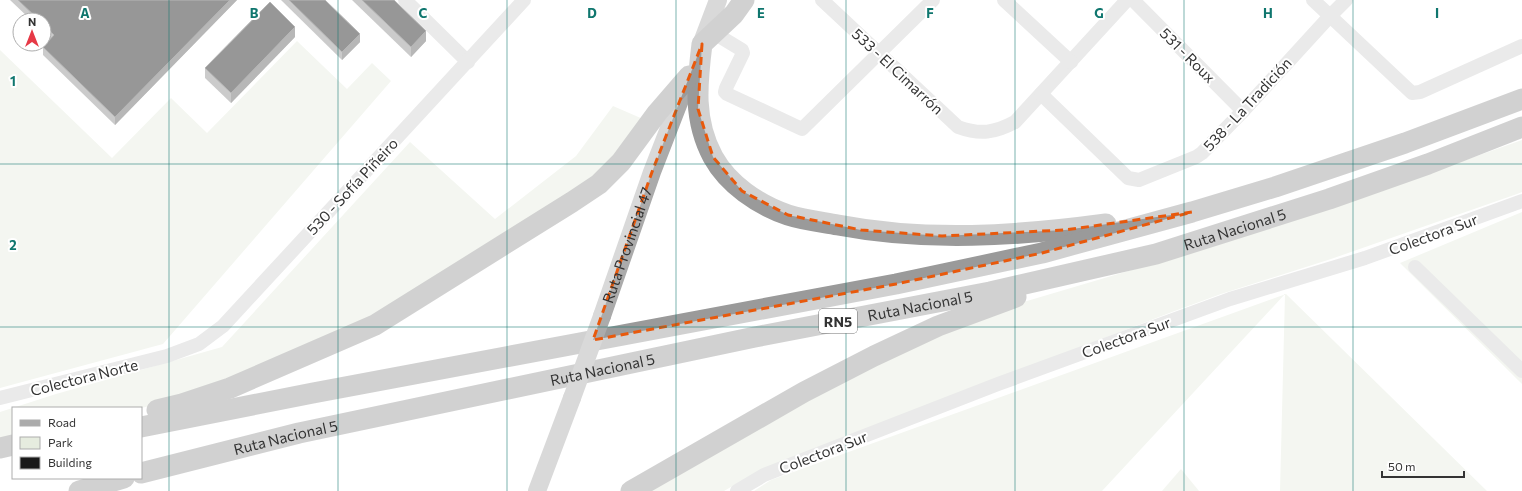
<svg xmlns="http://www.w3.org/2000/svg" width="1522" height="491" font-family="Commissioner,sans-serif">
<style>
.green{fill:#e6ecdf}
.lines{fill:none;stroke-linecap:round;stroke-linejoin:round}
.minor{stroke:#d0d0d0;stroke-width:14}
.major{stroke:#ababab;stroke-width:18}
.highway{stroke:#9a9a9a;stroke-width:21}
.major-bridge{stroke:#ababab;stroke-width:18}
.wall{fill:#8c8c8c}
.shaded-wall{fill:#5f5f5f}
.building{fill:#1a1a1a;stroke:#5f5f5f}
.marked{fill:none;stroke:#e8590c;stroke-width:3;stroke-dasharray:8 5;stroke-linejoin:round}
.grid{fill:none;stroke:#0f766e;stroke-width:1;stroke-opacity:0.55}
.labels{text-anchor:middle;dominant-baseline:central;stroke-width:4;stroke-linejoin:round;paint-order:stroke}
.shield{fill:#fff;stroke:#707070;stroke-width:1}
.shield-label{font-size:14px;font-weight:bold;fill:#333}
.street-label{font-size:15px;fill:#333;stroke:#fff}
.grid-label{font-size:13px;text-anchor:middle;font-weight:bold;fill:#0f766e;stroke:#fff;stroke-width:4;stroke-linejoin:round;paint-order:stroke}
</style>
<rect width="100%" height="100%" fill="#fff"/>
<g class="green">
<path d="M297,41L347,89L372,63L391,81L163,344L0,388V50L112,158L171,98L207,133Z"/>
<path d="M613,106L643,119L610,165L577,190L371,319L182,399L141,408H13V437L0,440V412L56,394L222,347L410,142L495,219L576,156Z"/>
<path d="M1522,140V192L1517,194L1331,259L1221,294L1172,312L762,469L724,491H641L837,379L990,312L1162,261L1378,191Z"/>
<path d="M1522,212V384L1400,263Z"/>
<path d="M1285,294L1102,491H754L771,480L1286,294L1487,491H1280Z"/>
<path d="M1181,469L1199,491H1162Z"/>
</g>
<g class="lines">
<g class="minor">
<path d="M405,0L468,62"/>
<path d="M822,0L958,127C980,135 995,133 1015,122L1127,0"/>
<path d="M1004,0L1071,62"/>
<path d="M1133,0L1243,111"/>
<path d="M1313,0L1412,93L1420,92L1522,46"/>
<path d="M714,33L742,50L743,53L726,88L725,92L727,94L802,129L933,0"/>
<path d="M1041,94L1128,178L1139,180L1196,157L1202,153L1243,111L1330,16L1346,0"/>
<path d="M1415,267L1522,371"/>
<path d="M0,398L167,356L199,344L223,326L524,0"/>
<path d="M737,491L764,475L998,384L1230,299L1365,258L1522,201"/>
</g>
<g class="major">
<path d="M701,45L718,0"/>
<path id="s1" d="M602,316L652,172L687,82"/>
<path d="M537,491L572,398"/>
</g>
<g class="highway">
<path d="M744,0L734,14L702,44C697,84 693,120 713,157C728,184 758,205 788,215C804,220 822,222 838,225C927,242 1017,236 1106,224"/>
<path d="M157,410L182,404L230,388L375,325L572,202L599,184L621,162L657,113L689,76"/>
<path d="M141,427L313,393L896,284L1042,253L1192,212L1275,187L1405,143L1522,99"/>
<path d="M0,448L13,445"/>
<path id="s2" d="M141,473L299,433L755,337L990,292L1156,254L1329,199L1428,164L1522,127"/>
<path d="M79,491L124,478"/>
<path d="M631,491L804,392L874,356L938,326L1016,297"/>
</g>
<path class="major-bridge" d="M572,398L602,316"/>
</g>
<g class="wall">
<path d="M10,0H237L115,125L43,55V47L51,39L44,33V20H31Z"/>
<path d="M281,0H325L360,42L342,60Z"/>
<path d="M352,0H394L426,41L411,57Z"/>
<path d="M295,37L231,103L205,78V68Z"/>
</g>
<g class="shaded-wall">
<path d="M230,0H237L115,125V117Z"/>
<path d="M295,27V37L231,103V93Z"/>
<path d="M426,31V41L411,57V47Z"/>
<path d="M360,34V42L342,60V52Z"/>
</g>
<g class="building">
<path d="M18,0H230L115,117L43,47L54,35L44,25V20H39Z"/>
<path d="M289,0H325L360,34L342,52Z"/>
<path d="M362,0H394L426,31L411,47Z"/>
<path d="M270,2L295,27L231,93L205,68Z"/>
</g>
<path d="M0 0H1522V491H0ZM702,44L698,109L713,157L742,191L788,215L861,230L942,236L1065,230L1192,212L1042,253L896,284L593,340L652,172Z" fill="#fff" fill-opacity=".55" fill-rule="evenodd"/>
<path class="marked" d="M702,44L698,109L713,157L742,191L788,215L861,230L942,236L1065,230L1192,212L1042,253L896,284L593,340L652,172Z"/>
<path class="grid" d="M169,0V491M338,0V491M507,0V491M676,0V491M846,0V491M1015,0V491M1184,0V491M1353,0V491M0,164H1522M0,327H1522"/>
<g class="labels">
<rect class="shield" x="819" y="309" width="38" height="24" rx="3"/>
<g class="shield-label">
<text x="838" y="321">RN5</text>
</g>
<g class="street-label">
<text transform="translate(1188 55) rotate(45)">531 - Roux</text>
<text transform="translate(898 71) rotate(43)">533 - El Cimarrón</text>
<text transform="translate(1247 104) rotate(-47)">538 - La Tradición</text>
<text transform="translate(352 186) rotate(-47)">530 - Sofía Piñeiro</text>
<text stroke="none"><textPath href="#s2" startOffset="1121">Ruta Nacional 5</textPath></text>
<text transform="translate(1433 234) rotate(-20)">Colectora Sur</text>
<text stroke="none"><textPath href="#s1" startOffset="75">Ruta Provincial 47</textPath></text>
<text stroke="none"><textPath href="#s2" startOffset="797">Ruta Nacional 5</textPath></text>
<text transform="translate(1126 337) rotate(-20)">Colectora Sur</text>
<text stroke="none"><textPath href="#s2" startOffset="473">Ruta Nacional 5</textPath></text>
<text transform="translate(84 377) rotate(-14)">Colectora Norte</text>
<text stroke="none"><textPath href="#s2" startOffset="149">Ruta Nacional 5</textPath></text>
<text transform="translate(823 452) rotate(-21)">Colectora Sur</text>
</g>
</g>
<g class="grid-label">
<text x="85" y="18">A</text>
<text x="254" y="18">B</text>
<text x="423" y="18">C</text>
<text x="592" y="18">D</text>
<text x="761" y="18">E</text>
<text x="930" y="18">F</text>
<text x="1099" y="18">G</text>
<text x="1268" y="18">H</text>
<text x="1437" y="18">I</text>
<text x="13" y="86">1</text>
<text x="13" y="250">2</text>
</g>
<rect x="12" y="407" width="130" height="72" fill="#ffffff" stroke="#adadad"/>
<rect x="20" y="420" width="20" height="6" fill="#ababab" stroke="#adadad"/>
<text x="48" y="427" font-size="12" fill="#333333">Road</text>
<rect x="20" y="437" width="20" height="12" fill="#e6ecdf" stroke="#adadad"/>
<text x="48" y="447" font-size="12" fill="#333333">Park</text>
<rect x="20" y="457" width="20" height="12" fill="#1a1a1a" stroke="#adadad"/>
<text x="48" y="467" font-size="12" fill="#333333">Building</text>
<g transform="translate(32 32)"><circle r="19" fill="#ffffff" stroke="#adadad"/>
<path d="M0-3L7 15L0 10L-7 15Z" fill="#e63946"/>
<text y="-6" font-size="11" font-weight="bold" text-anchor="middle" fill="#333333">N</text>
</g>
<path d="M1382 471v6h82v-6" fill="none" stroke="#333333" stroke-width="2"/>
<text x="1388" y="471" font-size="12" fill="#333333" stroke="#ffffff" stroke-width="3" paint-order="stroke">50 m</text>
</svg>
